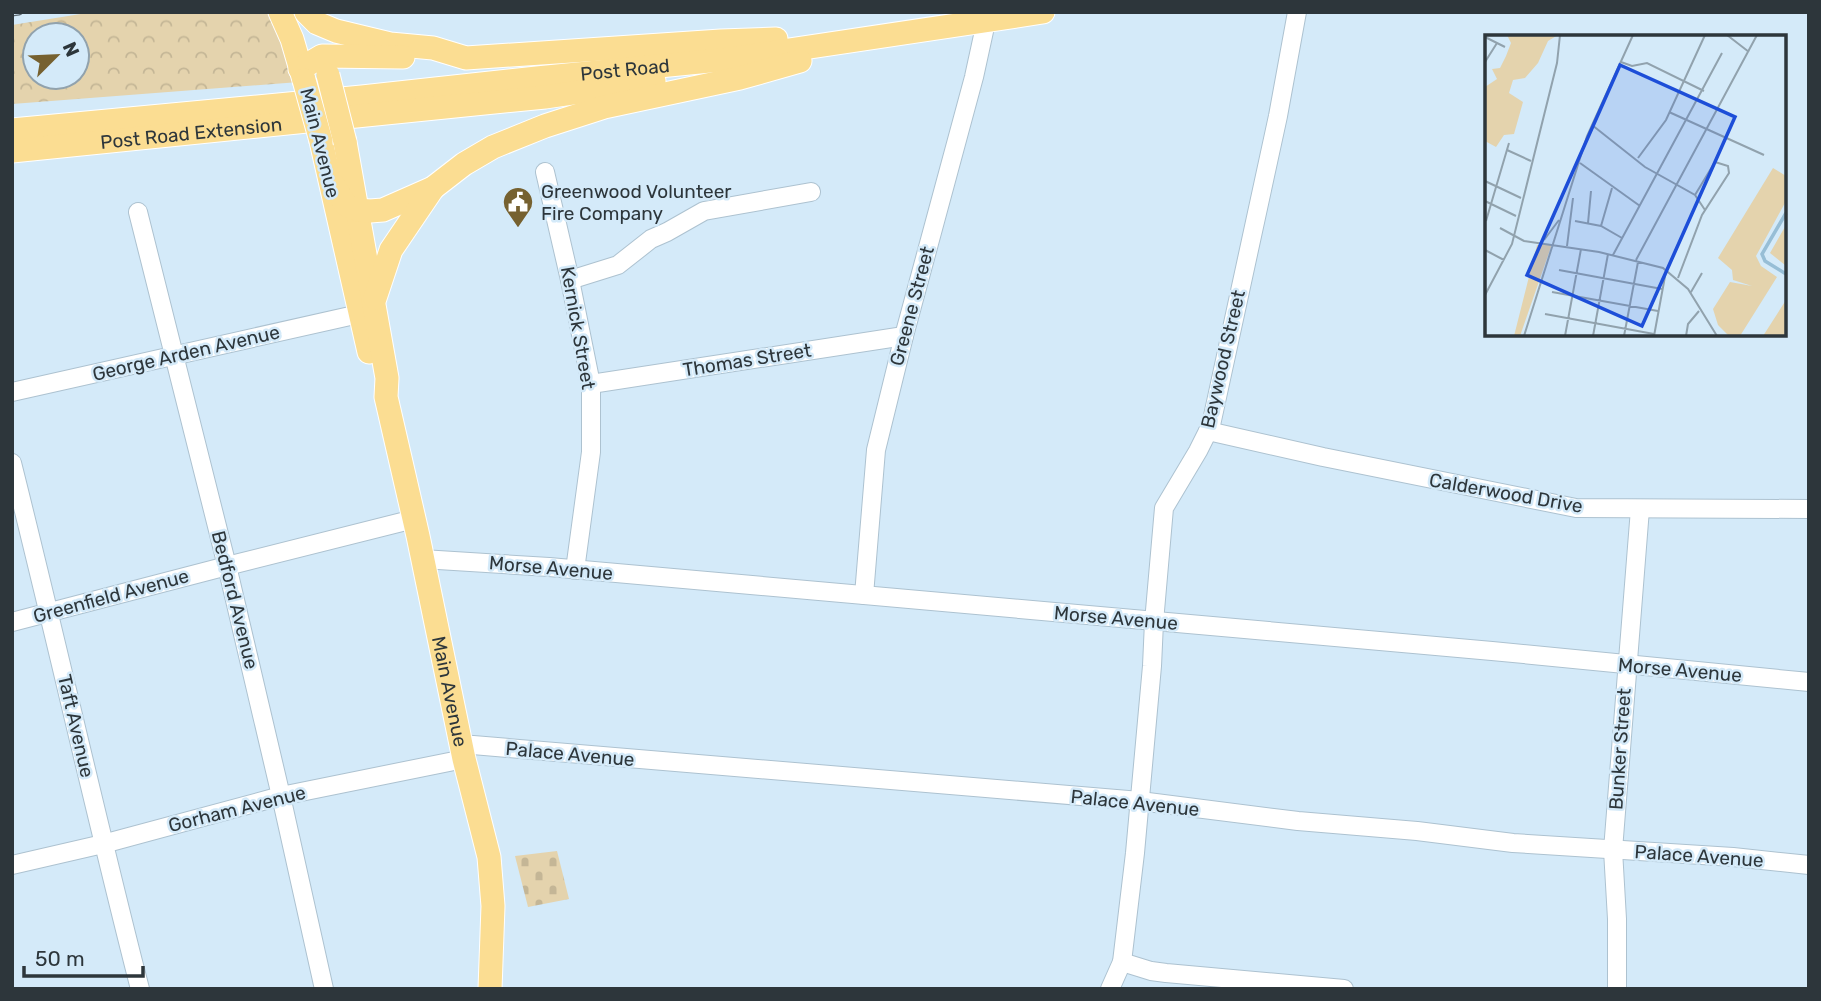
<svg xmlns="http://www.w3.org/2000/svg" width="1821" height="1001" font-family="Rubik,sans-serif">
<style>
.forest{fill:url(#forest-crowns);fill-rule:evenodd}
.cemetery{fill:url(#cemetery-stones)}
.lines{fill:none;stroke-linecap:round;stroke-linejoin:round}
.minor-casing{stroke:#adc2d0;stroke-width:20}
.major-casing{stroke:#fff;stroke-width:25}
.minor{stroke:#fff;stroke-width:18}
.major{stroke:#fbdd92;stroke-width:23}
.rail-casing{stroke:#5c6870;stroke-width:7}
.rail{stroke:#d4eaf9;stroke-width:4.5;stroke-dasharray:13;stroke-linecap:butt}
.major-bridge-casing{stroke:#fff;stroke-width:25;stroke-linecap:butt}
.major-bridge{stroke:#fbdd92;stroke-width:23}
.labels{text-anchor:middle;dominant-baseline:central;stroke-width:5;stroke-linejoin:round;paint-order:stroke}
.street-label{font-size:19px;fill:#2d363b;stroke:#d4eaf9}
.poi-label{font-size:19px;fill:#2d363b;stroke:#d4eaf9;text-anchor:start}
.inset-river{fill:none;stroke:#97bed6;stroke-width:3.5}
.inset-road{fill:none;stroke:#91a2ad;stroke-width:2}
.view{fill:#1d4ed8;fill-opacity:0.15;stroke:#1d4ed8;stroke-width:3.5}
.inset-edge{fill:none;stroke:#2d363b;stroke-width:3.5}
</style>
<defs>
<pattern id="forest-crowns" width="20" height="18" patternUnits="userSpaceOnUse" patternTransform="scale(1.75)"><rect width="20" height="18" fill="#e4d3ad"/><path d="M2 6a3 3 0 1 1 6 0M12 15a3 3 0 1 1 6 0" fill="none" stroke="#c4b696"/></pattern>
<pattern id="cemetery-stones" width="16" height="16" patternUnits="userSpaceOnUse" patternTransform="scale(1.75)"><rect width="16" height="16" fill="#e4d3ad"/><path d="M2 7V4a2 2 0 0 1 4 0v3zM10 15v-3a2 2 0 0 1 4 0v3z" fill="#c4b696"/></pattern>
</defs>
<rect width="100%" height="100%" fill="#d4eaf9"/>
<path class="forest" d="M93,12H279L299,82L12,104V25ZM35,35H77V77H35Z"/>
<path class="cemetery" d="M557,851L569,899L528,907L515,856Z"/>
<g class="lines">
<g class="minor-casing">
<g id="minor">
<path d="M545,172L570,280L591,384V452L575,570"/>
<path d="M138,212L227,566L281,796L324,989"/>
<path d="M570,280L618,265L651,239L667,232L704,211L811,192"/>
<path d="M591,384L904,336"/>
<path d="M12,392L359,314"/>
<path d="M1208,431L1323,457L1576,508L1809,509"/>
<path d="M12,463C56,638 95,814 140,989"/>
<path d="M422,559L549,567L1492,651L1809,682"/>
<path d="M864,595L876,450L904,336L974,77L986,22"/>
<path d="M12,622L227,566L414,519"/>
<path d="M461,744L1140,801L1298,821L1417,831L1513,843L1733,857L1809,865"/>
<path d="M12,865L103,844L281,796L464,759"/>
<path d="M1122,962L1151,971L1166,973L1344,989"/>
<path d="M1110,989L1122,962L1135,853L1152,666L1154,622L1164,508L1198,451L1211,425L1278,116L1297,12"/>
<path d="M1617,989V919L1613,850L1640,509"/>
</g>
</g>
<g class="major-casing">
<g id="major">
<path d="M280,12L292,39L304,80"/>
<path d="M306,12L317,23L336,31L390,44L433,48L466,58L721,41L776,39"/>
<path d="M300,69L322,56L403,57"/>
<path id="s1" d="M12,130L362,97L537,78L730,59L1043,12"/>
<path d="M321,141L369,352"/>
<path id="s2" d="M345,142L387,378L386,397L418,536L464,759L489,857L493,906L490,989"/>
<path id="s3" d="M12,151L545,97L654,81"/>
<path d="M331,181L346,205L358,210L370,211L383,210L433,188L464,164L493,147L545,126L604,107L740,78L800,61"/>
<path d="M375,298L391,250L433,188"/>
</g>
</g>
<use href="#minor" class="minor"/>
<use href="#major" class="major"/>
<g class="rail-casing">
<path id="rail" d="M12,13L19,12"/>
</g>
<use href="#rail" class="rail"/>
<g class="major-bridge-casing">
<g id="major-bridge">
<path d="M328,75L345,142"/>
<path d="M304,80L321,141"/>
</g>
</g>
<use href="#major-bridge" class="major-bridge"/>
</g>
<defs>
<g id="civic-pin" transform="scale(1.575)"><path d="M0 17L-7.5 6A9.5 9.5 0 1 1 7.5 6Z" fill="#766130" stroke="#d4eaf9"/><path d="M-.6-6.5H3V-4.5H.6V-3L4-1V1h2V6H-6V1h2V-1L-.6-3ZM-1.2 2.5V6h2.4V2.5Z" fill="#fff"/></g>
</defs>
<g fill-rule="evenodd">
<use href="#civic-pin" x="518" y="202"/>
</g>
<g class="labels">
<g class="street-label">
<text stroke="none"><textPath href="#s1" startOffset="616">Post Road</textPath></text>
<text stroke="none"><textPath href="#s3" startOffset="180">Post Road Extension</textPath></text>
<text transform="translate(320 143) rotate(76)">Main Avenue</text>
<text transform="translate(912 306) rotate(-75)">Greene Street</text>
<text transform="translate(578 328) rotate(80)">Kernick Street</text>
<text transform="translate(186 353) rotate(-13)">George Arden Avenue</text>
<text transform="translate(1223 359) rotate(-77)">Baywood Street</text>
<text transform="translate(747 360) rotate(-9)">Thomas Street</text>
<text transform="translate(1506 493) rotate(10)">Calderwood Drive</text>
<text transform="translate(551 568) rotate(5)">Morse Avenue</text>
<text transform="translate(111 596) rotate(-15)">Greenfield Avenue</text>
<text transform="translate(235 600) rotate(76)">Bedford Avenue</text>
<text transform="translate(1116 618) rotate(5)">Morse Avenue</text>
<text transform="translate(1680 670) rotate(5)">Morse Avenue</text>
<text stroke="none"><textPath href="#s2" startOffset="560">Main Avenue</textPath></text>
<text transform="translate(76 726) rotate(77)">Taft Avenue</text>
<text transform="translate(1620 749) rotate(-86)">Bunker Street</text>
<text transform="translate(570 754) rotate(5)">Palace Avenue</text>
<text transform="translate(1135 803) rotate(6)">Palace Avenue</text>
<text transform="translate(237 809) rotate(-14)">Gorham Avenue</text>
<text transform="translate(1699 856) rotate(4)">Palace Avenue</text>
</g>
<g class="poi-label">
<text x="541" y="191">Greenwood Volunteer<tspan x="541" dy="22">Fire Company</tspan></text>
</g>
</g>
<g transform="translate(1485 35)">
<rect width="301" height="301" fill="#d4eaf9"/>
<path d="M288,133L301,141V166L271,221L276,231L292,242L255,301H244L233,290L228,274L245,247L267,251L248,245L247,235L233,223ZM301,190V229L300,230L285,218ZM301,265V301H278Z" fill="#e4d3ad"/>
<path d="M22,0H73L63,6L53,28L40,43L28,45L24,58L38,67L29,99L19,100L11,112L0,106V52L12,44L7,34L15,33L21,21L26,8ZM67,209L35,301H29L52,210Z" fill="#e4d3ad"/>
<path class="inset-river" d="M301,178L277,219L280,226L301,239"/>
<path class="inset-road" d="M242,0L264,17M0,2L20,12M0,27L12,8M136,27L147,31L162,28L219,56M184,77L279,120M107,90L160,132L210,160L220,175M22,115L46,126M153,123L181,85L220,0M95,128L155,171M0,146L36,163M0,166L31,181M1,186L24,108M90,186L116,191L137,203M103,188L106,156M116,191L127,153M15,193L39,206L114,217L178,233L203,254L232,301M59,205L74,185M82,211L88,163M0,215L19,225M128,220L237,18M151,225L272,0M74,235L177,254M193,243L217,180L244,138L243,131L230,127L210,160M67,257L173,276M206,257L217,238M0,260L27,209L72,28L75,0M60,279L169,299M39,301L102,101L148,0M80,301L96,214M108,301L123,219M139,301L153,227M169,301L181,236M201,301L203,289L214,276"/>
<path class="view" d="M135,30L250,82L157,291L42,240Z"/>
<rect width="301" height="301" class="inset-edge"/>
</g>
<rect width="1821" height="1001" fill="none" stroke="#2d363b" stroke-width="28"/>
<g transform="translate(56 56) rotate(66)"><circle r="33" fill="#d4eaf9" stroke="#91a2ad" stroke-width="2"/>
<path d="M0-5L12 26L0 18L-12 26Z" fill="#766130"/>
<text y="-10" font-size="19" font-weight="bold" text-anchor="middle" fill="#2d363b">N</text>
</g>
<path d="M24 966v10h119v-10" fill="none" stroke="#2d363b" stroke-width="3.5"/>
<text x="35" y="966" font-size="21" fill="#2d363b" stroke="#d4eaf9" stroke-width="5" paint-order="stroke">50 m</text>
</svg>
